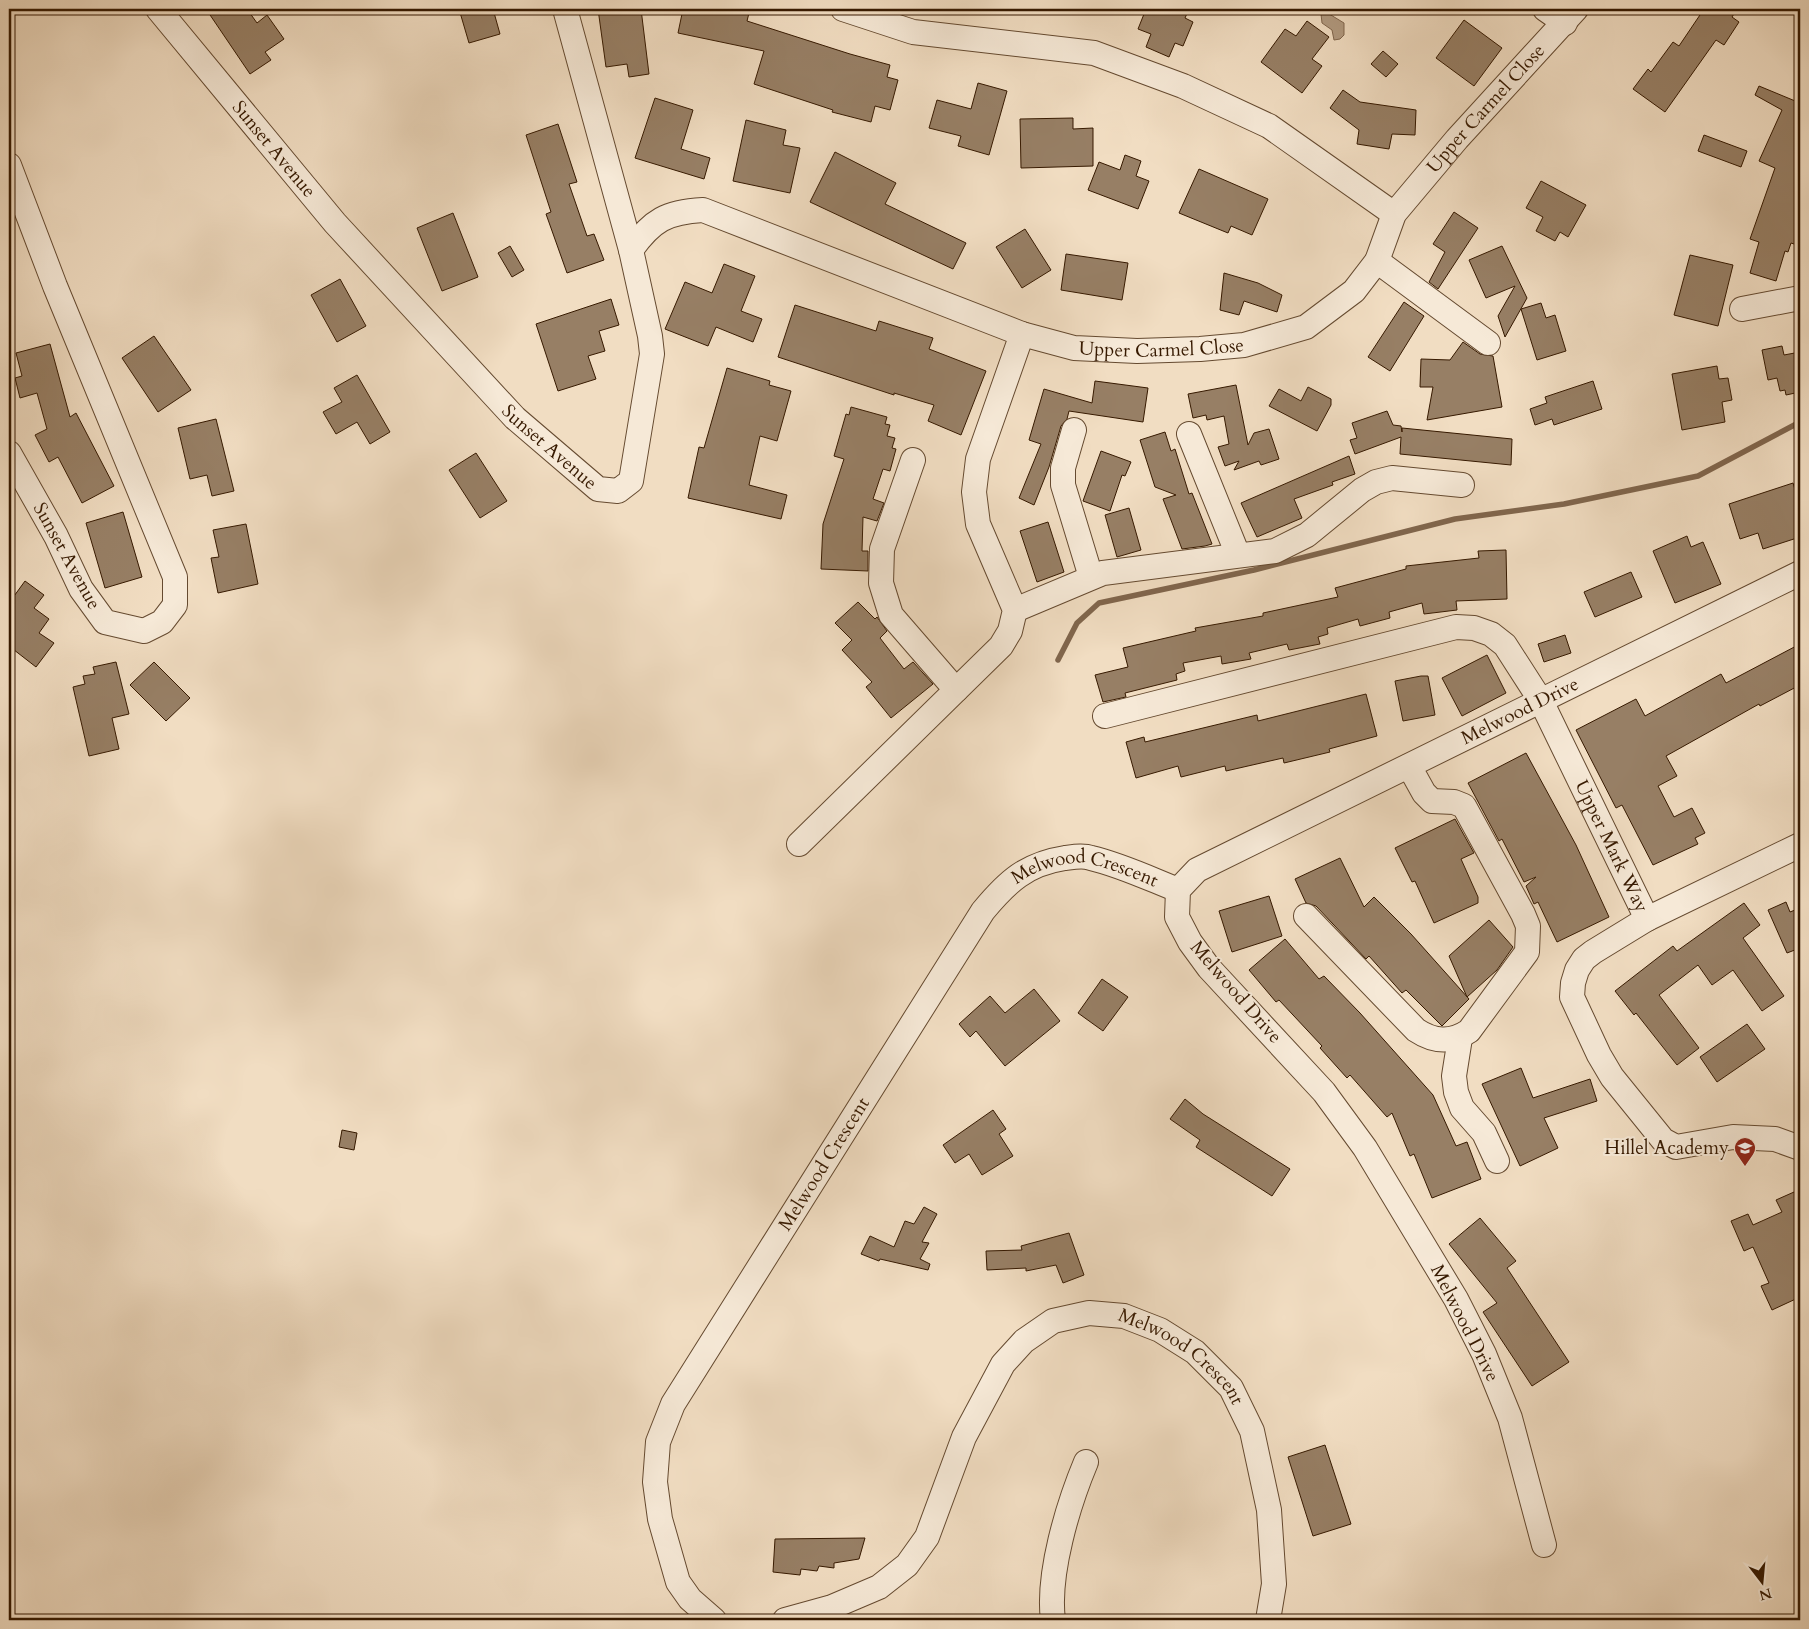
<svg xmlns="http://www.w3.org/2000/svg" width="1809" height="1629" font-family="Cardo,serif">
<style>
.water{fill:#b19a80;stroke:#80664d}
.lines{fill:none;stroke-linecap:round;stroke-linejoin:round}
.stream{stroke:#80664d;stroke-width:5.5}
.building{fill:#977f65;stroke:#361900}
.minor-casing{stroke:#654a30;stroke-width:26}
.minor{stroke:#f6e9d7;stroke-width:24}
.labels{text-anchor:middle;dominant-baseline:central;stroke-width:4;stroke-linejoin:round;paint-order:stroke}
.street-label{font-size:19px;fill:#361900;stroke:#f6e9d7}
.poi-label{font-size:19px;fill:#361900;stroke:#f6e9d7;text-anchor:end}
</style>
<rect width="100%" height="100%" fill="#f1ddc2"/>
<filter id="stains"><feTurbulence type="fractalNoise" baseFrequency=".004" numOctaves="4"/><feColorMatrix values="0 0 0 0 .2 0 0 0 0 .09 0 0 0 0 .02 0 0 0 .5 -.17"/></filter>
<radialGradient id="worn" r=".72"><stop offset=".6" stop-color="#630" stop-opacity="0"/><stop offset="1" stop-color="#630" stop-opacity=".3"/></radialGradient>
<path class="water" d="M1326,12L1344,23V35L1340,39L1334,40L1332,30L1322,23L1321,14Z"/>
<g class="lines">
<path class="stream" d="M1058,660L1077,623L1099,603L1254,570L1455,519L1564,504L1698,476L1800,422"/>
</g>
<g class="building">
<path d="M206,9H247L257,23L267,15L284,39L265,52L271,60L250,74Z"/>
<path d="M459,9H493L500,34L469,43Z"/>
<path d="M598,9H641L649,74L629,77L627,64L606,67Z"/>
<path d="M683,9H750L747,21L850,54L890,65L887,77L898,80L890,110L875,106L871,122L832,112L833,110L754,84L764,51L678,33Z"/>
<path d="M1146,9H1189L1185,18L1193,22L1183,46L1175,43L1169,57L1146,47L1151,34L1138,29Z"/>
<path d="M1704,9H1737L1732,17L1739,22L1724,45L1716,40L1665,112L1633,89L1648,69L1651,72L1673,42L1679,46Z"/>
<path d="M1464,20L1502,48L1474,86L1436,58Z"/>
<path d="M1307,21L1329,37L1312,59L1322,66L1302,93L1261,62L1285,29L1296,36Z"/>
<path d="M1383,51L1398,64L1386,77L1371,64Z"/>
<path d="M978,83L1007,91L989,155L958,146L961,136L929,128L937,100L971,109Z"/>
<path d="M1759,86L1800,103V246L1791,243L1788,252L1785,251L1776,281L1750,273L1759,242L1750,239L1775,168L1759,161L1782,110L1755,95Z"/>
<path d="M1343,90L1360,102L1416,110L1415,135L1392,134L1389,149L1357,144L1359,130L1330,108Z"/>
<path d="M655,98L693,110L681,149L710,158L704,179L635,158Z"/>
<path d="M1073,118V129L1093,128V166L1021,168L1020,119Z"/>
<path d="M746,120L786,130L783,145L800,148L790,193L733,181Z"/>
<path d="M558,124L577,182L569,184L587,236L594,234L604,260L567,273L546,214L551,212L526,135Z"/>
<path d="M1704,135L1747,151L1741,167L1698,151Z"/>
<path d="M835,152L896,183L885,204L966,243L953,269L810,202Z"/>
<path d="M1125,155L1141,161L1136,176L1149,181L1138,209L1088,190L1099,162L1120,170Z"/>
<path d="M1199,169L1268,199L1252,235L1231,226L1228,233L1179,213Z"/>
<path d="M1541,181L1586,205L1568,237L1560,232L1555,241L1536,231L1543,217L1526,208Z"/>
<path d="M1454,212L1478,228L1438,289L1429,282L1445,252L1433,244Z"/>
<path d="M453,213L478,277L442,291L417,228Z"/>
<path d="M1025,229L1051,270L1022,288L996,247Z"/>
<path d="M510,246L524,270L512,277L498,253Z"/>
<path d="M1502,246L1527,298L1505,337L1498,316L1515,286L1486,298L1469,260Z"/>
<path d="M1066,254L1128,263L1122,300L1061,290Z"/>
<path d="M1690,255L1733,265L1718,326L1674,315Z"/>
<path d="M724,264L755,276L741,311L762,319L753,342L716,327L708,346L665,329L685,282L712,293Z"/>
<path d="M1224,273L1258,283L1282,295L1277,312L1244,301L1239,315L1220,310Z"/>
<path d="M340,279L366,326L337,342L311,295Z"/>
<path d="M611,299L619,325L599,331L605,351L588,356L596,379L558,391L536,324Z"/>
<path d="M1404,302L1424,316L1390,371L1368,357Z"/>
<path d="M1541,303L1546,318L1555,315L1566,351L1537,360L1521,309Z"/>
<path d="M795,305L876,331L879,321L933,338L929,349L986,371L961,435L928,421L934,405L894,393V395L778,357Z"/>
<path d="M154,336L191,390L158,412L122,358Z"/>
<path d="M1463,342L1480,354L1493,356L1502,407L1427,420L1433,387H1420L1421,359L1450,360Z"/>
<path d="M50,344L70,417L76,413L114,486L82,503L58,457L49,462L35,435L47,429L37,393L20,398L15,378L22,376L16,353Z"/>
<path d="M1782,346L1784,355L1800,352V392L1786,395L1785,390L1780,391L1777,378L1768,380L1762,350Z"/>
<path d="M1717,366L1719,379L1728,378L1732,400L1722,402L1725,422L1682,430L1672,374Z"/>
<path d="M727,368L770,381L769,385L791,391L777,441L760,436L749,485L787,495L781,519L688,498L699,447L704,448Z"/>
<path d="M357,375L390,432L370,444L357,422L336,434L323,412L342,402L334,388Z"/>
<path d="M1095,381L1148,388L1143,422L1069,411L1067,419L1061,426L1049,467L1034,505L1019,498L1041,444L1029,440L1044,389L1092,403Z"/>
<path d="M1593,381L1602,409L1554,425L1552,419L1535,425L1530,409L1547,403L1545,397Z"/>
<path d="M1236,385L1248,445L1254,433L1269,429L1279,459L1261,465L1259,461L1234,470L1239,461L1225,466L1218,447L1229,444L1224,416L1207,420L1206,415L1193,418L1188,394Z"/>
<path d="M1308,387L1331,399V405L1317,431L1269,406L1279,389L1301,401Z"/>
<path d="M851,407L887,417L885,424L890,425L887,436L895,438L892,448L896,449L890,471L883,469L873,499L884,503L877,521L863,517L862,551H868V571L821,569L823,524L844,459L834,456L846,414L849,415Z"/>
<path d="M1387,411L1393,425L1401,426L1402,432V428L1512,439L1511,465L1400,454L1401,437L1355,454L1350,440L1357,438L1352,423Z"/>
<path d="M216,419L234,491L212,496L207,475L190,479L178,428Z"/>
<path d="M1165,432L1171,451L1175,449L1189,494L1192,493L1212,544L1205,546L1182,549L1163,499L1176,495L1155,487L1140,440Z"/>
<path d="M1101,451L1131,462L1125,476L1122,475L1110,511L1083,501Z"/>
<path d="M476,453L507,501L480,518L449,470Z"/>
<path d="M1349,456L1355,474L1332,482L1333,485L1294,499L1302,518L1257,537L1241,503Z"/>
<path d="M1793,483L1800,506V510L1795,512L1800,527V537L1763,549L1758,533L1740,539L1729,504Z"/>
<path d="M1129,508L1141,550L1117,557L1105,515Z"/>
<path d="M123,512L142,577L105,588L86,523Z"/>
<path d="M1048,522L1064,572L1037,582L1020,531Z"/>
<path d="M246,524L258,584L218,593L211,558L219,557L213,530Z"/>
<path d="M1687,536L1691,547L1703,542L1721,584L1675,603L1653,551Z"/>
<path d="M1506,550L1507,599L1456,601L1457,610L1424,614L1422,603L1389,612L1390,618L1360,626L1358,619L1327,628L1328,634L1318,637L1320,644L1289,650L1287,644L1249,653L1251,659L1222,664L1221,656L1183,663L1185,671L1176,674L1177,680L1125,693L1126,697L1103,702L1095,675L1128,667L1123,648L1196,631L1195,628L1263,616V613L1338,597L1335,588L1406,569V566L1479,558L1478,551Z"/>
<path d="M1631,572L1642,597L1595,617L1584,592Z"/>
<path d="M25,581L44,595L34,608L49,619L39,633L54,643L36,667L9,646V603Z"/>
<path d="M858,602L875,619L877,617L887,631L880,638L904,669L913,662L933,684L891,718L866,687L872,682L842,650L852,640L835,623Z"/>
<path d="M1565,635L1571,653L1544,662L1538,644Z"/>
<path d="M1800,644V685L1760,706L1759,704L1666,756L1677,776L1658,786L1674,817L1692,808L1705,833L1695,838L1698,844L1653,865L1622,805L1616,808L1576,730L1636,699L1645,716L1721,674L1726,683Z"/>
<path d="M1487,655L1506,693L1462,716L1442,678Z"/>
<path d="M116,662L129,714L112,718L119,749L89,756L73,687L85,684L83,676L95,674L93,667Z"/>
<path d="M154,662L190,698L166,721L130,685Z"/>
<path d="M1421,676H1428L1435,715L1403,721L1395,681Z"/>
<path d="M1366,694L1377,736L1329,749L1330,752L1284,763L1283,758L1226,771L1225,766L1181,777L1178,766L1136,778L1126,742L1144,737L1145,742L1257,715L1258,721Z"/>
<path d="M1526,753L1576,845L1609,917L1557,942L1538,902L1534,904L1526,886L1536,877L1524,882L1502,839L1499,841L1468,783Z"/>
<path d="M1455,819L1474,853L1461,859L1478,897V903L1434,923L1415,881L1412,882L1395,848Z"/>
<path d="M1340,858L1364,907L1374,897L1411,934L1469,999L1442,1026L1406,990L1402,993L1369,956L1366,959L1316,906L1306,903L1295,879Z"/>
<path d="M1269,896L1282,936L1232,952L1219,911Z"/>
<path d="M1786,902L1790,912L1800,908V948L1787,953L1768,910Z"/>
<path d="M1744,903L1760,925L1743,938L1784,996L1762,1011L1733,970L1712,985L1698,965L1659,995L1699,1048L1677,1065L1636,1013L1634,1015L1615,991L1673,946L1677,951Z"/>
<path d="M1489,920L1513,947L1497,970L1467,997L1449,956Z"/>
<path d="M1285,939L1319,979L1324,976L1360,1013L1433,1095L1456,1146L1467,1142L1481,1179L1432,1198L1414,1154L1410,1156L1392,1113L1387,1117L1350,1075L1347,1078L1320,1048L1322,1046L1279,1000L1276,1002L1249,970Z"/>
<path d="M1102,979L1128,997L1103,1031L1078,1013Z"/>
<path d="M1034,989L1060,1021L1005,1066L976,1031L970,1037L959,1024L990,996L1005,1013Z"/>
<path d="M1747,1024L1765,1049L1717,1082L1700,1057Z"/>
<path d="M1521,1068L1533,1098L1590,1079L1597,1101L1544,1118L1558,1148L1520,1166L1482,1084Z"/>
<path d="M1185,1099L1203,1114L1290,1169L1272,1196L1196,1147L1200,1140L1170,1119Z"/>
<path d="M993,1110L1006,1129L999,1134L1013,1156L982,1175L969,1154L955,1163L943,1145Z"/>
<path d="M342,1130L357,1133L354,1150L339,1147Z"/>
<path d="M1794,1192L1800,1207V1297L1772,1310L1761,1286L1769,1283L1753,1247L1744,1251L1731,1221L1748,1214L1753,1225L1782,1212L1776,1200Z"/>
<path d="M924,1207L937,1214L922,1242L929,1243L920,1259L930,1264L928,1270L880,1259L879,1261L861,1254L870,1236L894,1247L905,1221L914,1224Z"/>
<path d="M1480,1218L1516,1261L1507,1268L1569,1362L1532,1386L1483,1312L1497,1303L1449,1244Z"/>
<path d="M1069,1233L1084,1275L1063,1283L1056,1265L1026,1271V1268L987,1270L986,1251L1022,1250L1021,1246Z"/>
<path d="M1325,1445L1351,1524L1313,1536L1288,1457Z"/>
<path d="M865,1538L859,1559L834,1563V1568L819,1566L817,1571L801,1569L800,1575L773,1572L775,1539Z"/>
</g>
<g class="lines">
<g class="minor-casing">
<g id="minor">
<path id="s1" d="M158,9L335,223L515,418L598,489L618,491L631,481L652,354L650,336L631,250L565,9"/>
<path d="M843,9L913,32L1094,53L1183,86L1269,126L1394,214"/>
<path d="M1545,9L1565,23"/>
<path d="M9,165L55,286L175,577V605L162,622L144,631L105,622L81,589L56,536L9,453"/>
<path id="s2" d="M631,250C652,220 667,212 703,210L1022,334L1074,348L1137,351L1200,349L1244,345L1306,327L1354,291L1377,261L1394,214L1457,139L1576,9"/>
<path d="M1377,261L1488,343"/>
<path d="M1742,309L1800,298"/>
<path d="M1074,430L1063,468V485L1091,577"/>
<path d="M1189,434L1238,555"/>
<path d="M913,460L882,549L881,583L891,615L956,690"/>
<path d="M1015,610L1103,573L1275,551L1307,535L1362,490L1376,482L1392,478L1462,485"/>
<path id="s3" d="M1105,716L1456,627L1474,628L1491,634L1505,645L1541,701L1647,919"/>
<path d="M799,844L1001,646L1010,631L1015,610L978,524L974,492L978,459L1022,334"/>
<path d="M1800,845L1647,919L1593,952L1584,959L1577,970L1573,983L1572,997L1599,1055L1612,1077L1663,1140L1676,1147L1733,1137L1775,1139L1800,1148"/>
<path d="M1306,916L1416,1030C1434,1042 1451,1043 1469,1031L1527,952L1528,926L1523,914L1464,806L1454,802L1432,801L1424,793L1409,766"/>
<path d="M1460,1038L1454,1076L1456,1092L1462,1108L1484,1133L1497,1161"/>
<path id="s4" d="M1544,1545L1510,1418L1484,1354L1456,1299L1365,1148L1324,1092L1209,968L1190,942L1177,917L1178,890L1197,870L1800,573"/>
<path id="s5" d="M714,1620L690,1599L678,1582L660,1519L655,1482L658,1442L673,1404L983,911C1007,882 1026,864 1065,858C1073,857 1083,855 1091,858C1121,865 1150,879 1178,890"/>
<path id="s6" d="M785,1620L832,1607L879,1587L907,1565L927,1537L964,1437L1003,1364L1024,1341L1053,1321L1089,1313L1124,1316L1160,1330L1195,1352L1231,1388L1252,1431L1269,1510L1274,1584L1268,1620"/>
<path d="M1053,1620C1047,1574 1068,1505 1086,1462"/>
</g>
</g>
<use href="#minor" class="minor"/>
</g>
<defs>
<g id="school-pin" transform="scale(1.125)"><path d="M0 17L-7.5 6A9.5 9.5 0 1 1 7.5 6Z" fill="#8f2418" stroke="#f6e9d7"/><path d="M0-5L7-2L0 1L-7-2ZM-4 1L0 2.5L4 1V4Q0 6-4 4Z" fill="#fff"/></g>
</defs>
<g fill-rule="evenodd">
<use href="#school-pin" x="1745" y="1148"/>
</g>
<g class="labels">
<g class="street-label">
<text stroke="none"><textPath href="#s2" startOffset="1005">Upper Carmel Close</textPath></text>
<text stroke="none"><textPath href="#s1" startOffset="182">Sunset Avenue</textPath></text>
<text stroke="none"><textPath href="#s2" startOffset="570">Upper Carmel Close</textPath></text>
<text stroke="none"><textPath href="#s1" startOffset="588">Sunset Avenue</textPath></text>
<text transform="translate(67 556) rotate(61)">Sunset Avenue</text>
<text stroke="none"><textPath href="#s4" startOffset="1152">Melwood Drive</textPath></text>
<text stroke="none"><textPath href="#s3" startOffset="644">Upper Mark Way</textPath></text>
<text stroke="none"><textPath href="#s5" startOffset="939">Melwood Crescent</textPath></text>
<text transform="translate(1236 992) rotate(49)">Melwood Drive</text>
<text stroke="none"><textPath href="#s5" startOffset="520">Melwood Crescent</textPath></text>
<text transform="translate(1465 1323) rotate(63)">Melwood Drive</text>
<text stroke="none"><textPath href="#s6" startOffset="569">Melwood Crescent</textPath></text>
</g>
<g class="poi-label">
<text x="1729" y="1148">Hillel Academy</text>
</g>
</g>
<rect width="1809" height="1629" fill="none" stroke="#f1ddc2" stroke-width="30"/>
<rect x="10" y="10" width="1789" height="1609" fill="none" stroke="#361900" stroke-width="2.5"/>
<rect x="15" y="15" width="1779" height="1599" fill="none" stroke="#361900"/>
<g transform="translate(1762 1582) rotate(164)" stroke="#f6e9d7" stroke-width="4" paint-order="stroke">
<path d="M0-4L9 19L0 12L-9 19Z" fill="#361900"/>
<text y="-8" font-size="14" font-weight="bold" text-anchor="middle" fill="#361900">N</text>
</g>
<rect width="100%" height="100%" filter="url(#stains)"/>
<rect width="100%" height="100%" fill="url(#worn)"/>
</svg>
